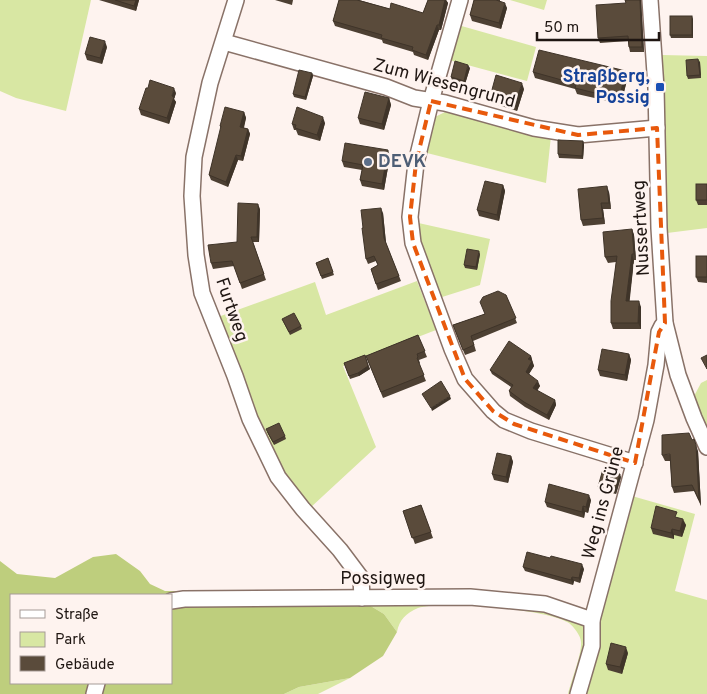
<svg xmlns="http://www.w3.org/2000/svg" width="707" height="694" font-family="Overpass,sans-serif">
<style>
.green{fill:#d8e7a3}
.forest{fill:#bece7d;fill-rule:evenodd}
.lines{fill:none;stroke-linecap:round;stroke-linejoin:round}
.street-casing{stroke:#897268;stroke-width:18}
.street{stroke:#fff;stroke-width:15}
.wall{fill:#4d4033}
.shaded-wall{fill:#3f3429}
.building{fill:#5a4b3b;stroke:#3f3429}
.marked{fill:none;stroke:#e8590c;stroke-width:4;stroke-dasharray:10 6;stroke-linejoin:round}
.transit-dot{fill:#1a4fb4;stroke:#fef3ef;stroke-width:2}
.service-dot{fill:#5c6f8a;stroke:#fef3ef;stroke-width:2}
.labels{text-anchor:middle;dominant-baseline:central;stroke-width:5;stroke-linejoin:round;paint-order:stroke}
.transit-label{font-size:18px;font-weight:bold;fill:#164399;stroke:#fef3ef;text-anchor:end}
.street-label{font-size:18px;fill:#1f1612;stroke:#fef3ef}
.service-label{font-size:18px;font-weight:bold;fill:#4e5e75;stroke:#fef3ef;text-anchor:start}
</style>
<rect width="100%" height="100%" fill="#fef3ef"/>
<g class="green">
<path d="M0,0H91L66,111L16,98L0,91Z"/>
<path d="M510,0H547L544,10Z"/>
<path d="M458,25L536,47L527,81L449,60Z"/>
<path d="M662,55L707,56V228L667,233L662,163Z"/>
<path d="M445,112L551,136L546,183L423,152L433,118Z"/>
<path d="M414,222L490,239L480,285L439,298Z"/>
<path d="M417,281L436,330L343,366L376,447L310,508L276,468L218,317L315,282L326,315Z"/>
<path d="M707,380V429L692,400L701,383Z"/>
<path d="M632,496L695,514L675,591L707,600V694H584L590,675L600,623Z"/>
<path d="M440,602L547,610L583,625L587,632L586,648L573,694H568C571,681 582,654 581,642C581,636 574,627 569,623C548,609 442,600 418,608C406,613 399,620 397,632L384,614L369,605Z"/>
<path d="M350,678L318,694H284L299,687Z"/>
</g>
<path class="forest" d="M116,554L140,571L150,584L165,591H208L233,603L369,605L384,614L397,632L383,656L350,678L299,687L284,694H0V561L17,574L55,578L93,557ZM11,595H171V683H11Z"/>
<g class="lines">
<g class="street-casing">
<g id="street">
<path d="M236,0L210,83L194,157L192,196L196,255L202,293L235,376L250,419L278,477L303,509L340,550L361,578L362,598"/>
<path d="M460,0L431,101L416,163L410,217L413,243L452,349L465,379L493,411L504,420L531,431L635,463"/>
<path d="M650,0L656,88L659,228L665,323L678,375L694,418L707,447"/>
<path d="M224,42L386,87L414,98L445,103L534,128L578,135L657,128"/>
<path d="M171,601L184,599L470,597L545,604L592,620"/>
<path d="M94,694L97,683"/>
<path d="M578,694L592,646V620L646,420L656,365L659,332L662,326L665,323"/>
</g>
</g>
<use href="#street" class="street"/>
</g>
<g class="wall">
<path d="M99,0H139L136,11Z"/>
<path d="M275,0H293L292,5Z"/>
<path d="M339,0H359L390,9L423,13L428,0H446L448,3L441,30H439L428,60L414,55L413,52L383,43L382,40L335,26L333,21Z"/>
<path d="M474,0H500V1L507,8L501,29L472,21L470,15Z"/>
<path d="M625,0H641L644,52H630L629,47L628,41L600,43L598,38L626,3Z"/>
<path d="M693,19V38H671L670,35Z"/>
<path d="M107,47L102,64L87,60L85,54Z"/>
<path d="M700,62L701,78L688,79L687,76Z"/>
<path d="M470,68L465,84L452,80L451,77Z"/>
<path d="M626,71L628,76L621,104L577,94L575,89L535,78L533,72Z"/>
<path d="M312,73L313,76L306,100L294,97L293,94Z"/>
<path d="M524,89L517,111L492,103L490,97Z"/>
<path d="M176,93L174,99L176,102L169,124L141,115L139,109Z"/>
<path d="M389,98L391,105L384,130L360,124L358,118Z"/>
<path d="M244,112L246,118L244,128L248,129L250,134L243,161L238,160L228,187L211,180L209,175L221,129L220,126Z"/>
<path d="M325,123L320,141L298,135L296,130H294L292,124Z"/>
<path d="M583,141L584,145L583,159L559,158L558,154Z"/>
<path d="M390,156L384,190L362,186L360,180L362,170L344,167L342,161Z"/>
<path d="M707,184V205H698L696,200Z"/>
<path d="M503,185L505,191L499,221L479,216L477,210Z"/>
<path d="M609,192L611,209H603L605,224L583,226L581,220Z"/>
<path d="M260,209L259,242H253L266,280L242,289L234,266L213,269L211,263L237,242Z"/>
<path d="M383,213L386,243L401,281L378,290L371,269L378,265L376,261L368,264L366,259L363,228Z"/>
<path d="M632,229L634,235L636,260H634L629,301L641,307V329H613L611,323L616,262L608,263L605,257Z"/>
<path d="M480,254L477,270L465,268L464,265Z"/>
<path d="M707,256V283L698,282L696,277Z"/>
<path d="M328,258L334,275L322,279L316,263Z"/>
<path d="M506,295L517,323L473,341L476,351L465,355L453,325L485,314Z"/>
<path d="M282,319L301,326L302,329L290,335Z"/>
<path d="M418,335L427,357L419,360L420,363L419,364L426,381L383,398L366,356Z"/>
<path d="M629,354L631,360L627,381L600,376L598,370Z"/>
<path d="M365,355L370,369L359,376L350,379L344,363Z"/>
<path d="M531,356L534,366L529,374L540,386L537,391L555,400L556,405L549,420L525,407L510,396L509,391L511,387L492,374L490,370Z"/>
<path d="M267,432L285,436L286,439L274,445Z"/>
<path d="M698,451L701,506L694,491L674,493L672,487L670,461H665L662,455Z"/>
<path d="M511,456L513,462L508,483L494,480L492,474Z"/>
<path d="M621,477L616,494L599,490L598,487Z"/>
<path d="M591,500L588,513L585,512L584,518L547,507L545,502Z"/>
<path d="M421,505L433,538L415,544L403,511Z"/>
<path d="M679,518L686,525L682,537L674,535V539L653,534L651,528Z"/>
<path d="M523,567L584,569L580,583L574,581L573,585L525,571Z"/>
<path d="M628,653L622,674L608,670L606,664Z"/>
</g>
<g class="shaded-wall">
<path d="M136,0H139L136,11L134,6Z"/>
<path d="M445,0H446L448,3L441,30L439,25Z"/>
<path d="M640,0H641L644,52L642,47Z"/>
<path d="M505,3L507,8L501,29L499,23Z"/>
<path d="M692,16L693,19V38L692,35Z"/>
<path d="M437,25L439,30L428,60L426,55Z"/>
<path d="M105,41L107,47L102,64L100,58Z"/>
<path d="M698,59L700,62L701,78L700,75Z"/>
<path d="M468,65L470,68L465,84L464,81Z"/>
<path d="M626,71L628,76L621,104L619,99Z"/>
<path d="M312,73L313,76L306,100L305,97Z"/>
<path d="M522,83L524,89L517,111L515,105Z"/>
<path d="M174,88L176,93L174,99L176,102L169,124L167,118Z"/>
<path d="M389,98L391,105L384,130L382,124Z"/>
<path d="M244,112L246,118L242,133L240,127Z"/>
<path d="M323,117L325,123L320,141L317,135Z"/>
<path d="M248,129L250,134L243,161L241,156Z"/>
<path d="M583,141L584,145L583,159L582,156Z"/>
<path d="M388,150L390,156L384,190L382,184Z"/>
<path d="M236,155L238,160L228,187L226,182Z"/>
<path d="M503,185L505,191L499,221L497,215Z"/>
<path d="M607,186L609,192L611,209L609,203Z"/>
<path d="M601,203L603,209L605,224L603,218Z"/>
<path d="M258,204L260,209L259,242L257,237Z"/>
<path d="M381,208L383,213L386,243L384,238Z"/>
<path d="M632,229L634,235L636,260L634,254Z"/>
<path d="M479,251L480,254L477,270L476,267Z"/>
<path d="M632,254L634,260L629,307L626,301Z"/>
<path d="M639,301L641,307V329L638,323Z"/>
<path d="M629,354L631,360L627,381L625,375Z"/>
<path d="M531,356L532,360L530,364L528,359Z"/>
<path d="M532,361L534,366L527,377L526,372Z"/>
<path d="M368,366L370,369L359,376L358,373Z"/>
<path d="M538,381L540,386L535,393L533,388Z"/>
<path d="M450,396L451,399L432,411L431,408Z"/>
<path d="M555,400L556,405L549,420L547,415Z"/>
<path d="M696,445L698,451L701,506L699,500Z"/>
<path d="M511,456L513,462L508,483L506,477Z"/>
<path d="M620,474L621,477L616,494L615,491Z"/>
<path d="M589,495L591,500L588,513L586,507Z"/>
<path d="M583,506L585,512L584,518L582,512Z"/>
<path d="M683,519L686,525L682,537L680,531Z"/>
<path d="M672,529L674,535V539L671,533Z"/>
<path d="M582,564L584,569L580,583L579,578Z"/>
<path d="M572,577L574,581L573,585L571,580Z"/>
<path d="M626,647L628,653L622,674L620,667Z"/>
</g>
<g class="building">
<path d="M115,0H136L134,6Z"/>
<path d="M339,0H357L390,9L391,3L423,13L428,0H445L439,25H437L426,55L412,50L413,47L381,38L382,35L333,21Z"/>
<path d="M474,0H496L505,3L499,23L470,15Z"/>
<path d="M625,0H640L642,47H629L628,36L598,38L596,5L626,3Z"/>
<rect x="670" y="16" width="22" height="19"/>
<path d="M90,37L105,41L100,58L85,54Z"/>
<path d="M539,50L626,71L619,99L575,88L576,84L533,72Z"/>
<path d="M698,59L700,75L687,76L686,60Z"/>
<path d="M455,61L468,65L464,81L451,77Z"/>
<path d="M299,70L312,73L305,97L293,94Z"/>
<path d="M496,75L522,83L515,105L490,97Z"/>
<path d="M150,80L174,88L172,96L174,97L167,118L139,109L146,88H148Z"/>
<path d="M365,92L389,98L382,124L358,118Z"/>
<path d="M225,107L244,112L240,127L248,129L241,156L236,155L226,182L209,175L221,126H220Z"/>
<path d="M297,107L323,117L317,135L295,128L296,125L292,124Z"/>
<path d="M558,140L583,141L582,156L558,154Z"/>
<path d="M345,143L388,150L382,184L360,180L363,165L342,161Z"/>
<path d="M485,181L503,185L497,215L477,210Z"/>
<rect x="696" y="184" width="11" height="16"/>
<path d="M607,186L609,203H601L603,218L581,220L578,189Z"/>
<path d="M238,203L258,204L257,237H251L264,274L240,283L232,261L211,263L208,245L237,242Z"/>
<path d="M381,208L384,238L399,276L376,284L371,269L378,265L374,256L366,259L362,228H363L361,210Z"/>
<path d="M632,229L634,254H632L626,301H639L638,323H611V301L617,256L605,257L603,232Z"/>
<path d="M467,249L479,251L476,267L464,265Z"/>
<rect x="696" y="256" width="11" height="21"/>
<path d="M328,258L333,272L321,276L316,263Z"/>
<path d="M498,291L506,295L516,318L471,336L474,345L463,350L453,325L485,314L480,302L483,297Z"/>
<path d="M294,313L301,326L289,332L282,319Z"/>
<path d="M418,335L425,351L417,354L418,357L417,358L424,375L381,392L366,356Z"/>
<path d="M509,341L531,356L528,359L532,361L526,372L538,381L533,388L555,400L547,415L524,402L509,391L513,385L490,370Z"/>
<path d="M602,349L629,354L625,375L598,370Z"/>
<path d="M365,355L368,366L358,373L349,376L344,363Z"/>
<path d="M707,355V369L701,358Z"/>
<path d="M441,381L450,396L431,408L422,394Z"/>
<path d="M279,423L285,436L273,442L266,429Z"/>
<path d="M689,433L692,440L694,439L696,445L699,500L692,485L672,487L670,454L662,455V435Z"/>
<path d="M497,453L511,456L506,477L492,474Z"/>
<path d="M603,469L620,474L615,491L598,487Z"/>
<path d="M549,484L589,495L586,507L583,506L582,512L545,502Z"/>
<path d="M421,505L431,532L412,538L403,511Z"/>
<path d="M656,506L677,512L675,517L683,519L680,531L672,529L671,533L651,528Z"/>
<path d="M527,552L550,558L551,556L582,564L579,578L572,577L571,580L523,567Z"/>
<path d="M611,643L626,647L620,667L606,664Z"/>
</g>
<path class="marked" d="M431,101L578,135L657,128L665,323L659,332L635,463L514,424L493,411L465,379L413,243L410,217L416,163Z"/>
<rect class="transit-dot" x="655" y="82" width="10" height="10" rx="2.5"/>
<circle class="service-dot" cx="368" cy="162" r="5"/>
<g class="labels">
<g class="transit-label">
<text x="650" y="77">Straßberg,<tspan x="650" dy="21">Possig</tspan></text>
</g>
<g class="street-label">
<text transform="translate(444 84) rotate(15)">Zum Wiesengrund</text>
<text transform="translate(642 228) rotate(-93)">Nussertweg</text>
<text transform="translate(231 310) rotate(71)">Furtweg</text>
<text transform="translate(604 503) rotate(-75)">Weg ins Grüne</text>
<text x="383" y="579">Possigweg</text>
</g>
<g class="service-label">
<text x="378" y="162">DEVK</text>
</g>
</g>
<rect x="10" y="594" width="162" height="90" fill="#fef3ef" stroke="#a59b97"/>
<rect x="20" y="610" width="25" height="8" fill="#ffffff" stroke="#a59b97"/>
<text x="55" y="619" font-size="15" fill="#1f1612">Straße</text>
<rect x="20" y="632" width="25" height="15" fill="#d8e7a3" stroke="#a59b97"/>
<text x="55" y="644" font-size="15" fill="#1f1612">Park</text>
<rect x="20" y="656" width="25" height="15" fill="#5a4b3b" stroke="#a59b97"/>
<text x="55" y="669" font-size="15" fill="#1f1612">Gebäude</text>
<path d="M537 32v8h122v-8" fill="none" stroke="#1f1612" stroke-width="2.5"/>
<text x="544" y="32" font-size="15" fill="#1f1612" stroke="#fef3ef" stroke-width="4" paint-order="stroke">50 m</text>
</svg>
